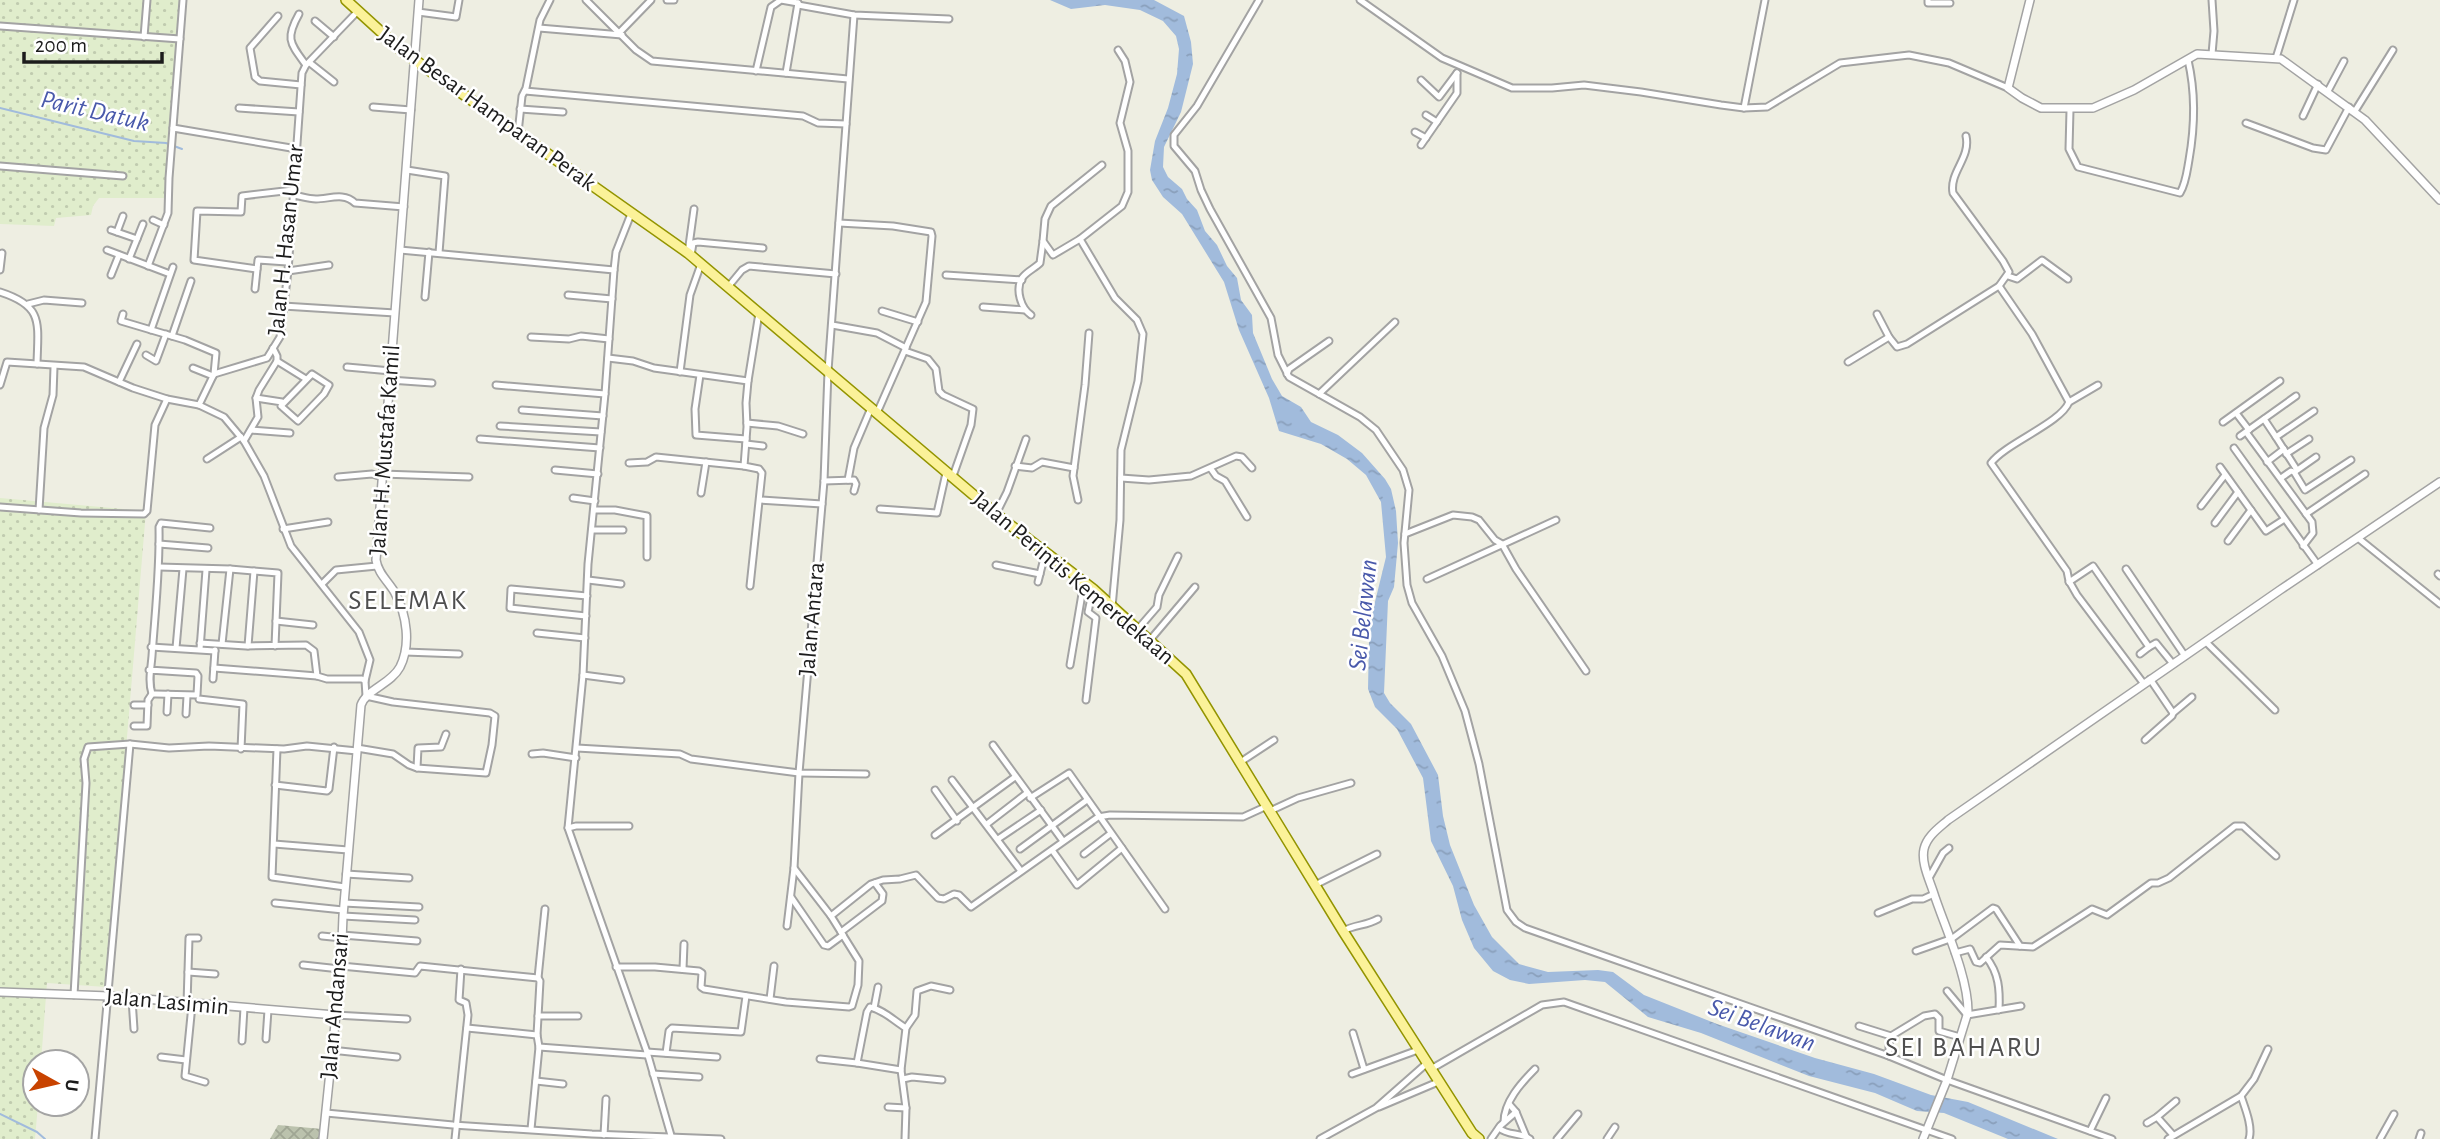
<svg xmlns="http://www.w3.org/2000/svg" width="2440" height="1139" font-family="'Alegreya Sans',sans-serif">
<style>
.construction{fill:url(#construction-cross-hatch)}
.farmland{fill:url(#farmland-dots)}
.water{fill:url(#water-ripples)}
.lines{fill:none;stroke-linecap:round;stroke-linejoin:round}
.stream{stroke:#a1bbdc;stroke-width:2}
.minor-casing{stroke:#a3a3a3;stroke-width:9}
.tertiary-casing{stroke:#a3a3a3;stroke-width:10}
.primary-casing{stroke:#939400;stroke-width:12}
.minor{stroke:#fff;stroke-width:5}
.tertiary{stroke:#fff;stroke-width:7}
.primary{stroke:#fbf299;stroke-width:9}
.labels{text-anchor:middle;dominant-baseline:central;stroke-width:5;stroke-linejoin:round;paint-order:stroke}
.street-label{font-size:24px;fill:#1c1c1c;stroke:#fff}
.water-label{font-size:26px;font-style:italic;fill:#4959ab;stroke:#fff}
.quarter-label{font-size:28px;letter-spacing:2px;fill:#4f4f4f;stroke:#fff}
</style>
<defs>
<pattern id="construction-cross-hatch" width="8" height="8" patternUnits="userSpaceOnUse" patternTransform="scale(1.75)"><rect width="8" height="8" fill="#bbc2ad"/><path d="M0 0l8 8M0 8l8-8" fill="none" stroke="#a0a694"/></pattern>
<pattern id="farmland-dots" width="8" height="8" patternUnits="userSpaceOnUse" patternTransform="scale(1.75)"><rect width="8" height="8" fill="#e0edcc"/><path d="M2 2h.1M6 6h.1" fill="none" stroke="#c0cbaf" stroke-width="1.8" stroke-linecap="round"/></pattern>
<pattern id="water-ripples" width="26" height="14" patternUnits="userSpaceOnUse" patternTransform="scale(1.75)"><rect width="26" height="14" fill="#a1bbdc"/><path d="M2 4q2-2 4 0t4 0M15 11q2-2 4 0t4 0" fill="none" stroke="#8aa0bc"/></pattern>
</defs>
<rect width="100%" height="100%" fill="#eeeee2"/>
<path class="construction" d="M278,1125L322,1129L321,1139H270Z"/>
<g class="farmland">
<path d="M0,0H182L166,198H99L93,206L91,215L56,218L54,226L0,224Z"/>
<path d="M0,498L146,511L106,987L47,983L41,1062H35V1104H38L35,1139H0Z"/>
</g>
<path class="water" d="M1050,0H1154L1184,16L1191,42L1193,64L1181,112L1164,147L1163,167L1168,177L1182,189L1187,199L1197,210L1205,231L1217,245L1227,266L1237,278L1241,300L1252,315L1253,333L1272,379L1282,396L1301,407L1311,422L1338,435L1362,453L1385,479L1391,489L1396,511L1398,543L1394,587L1388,601L1384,693L1390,703L1411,724L1438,775L1443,816L1450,845L1474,905L1492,937L1519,964L1548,972L1598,970L1613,972L1644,995L1717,1024L1815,1058L1874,1074L1931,1095L1968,1102L2058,1139H2008L1944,1113L1917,1111L1875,1093L1809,1076L1701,1033L1648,1017L1605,982L1585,980L1529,984L1510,980L1493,971L1474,948L1462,920L1453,886L1431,841L1423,778L1397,729L1375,707L1368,689L1369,639L1373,610L1386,557L1381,502L1366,475L1347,459L1321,444L1279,431L1269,398L1239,330L1224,282L1182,214L1163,197L1152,180L1150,170L1155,141L1168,108L1177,74L1179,49L1176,36L1163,21L1140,10L1105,5L1071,9Z"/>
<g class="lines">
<g class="stream">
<path d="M0,108L134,141L166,143L182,149"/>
<path d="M0,1114L37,1132L45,1139"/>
</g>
<g class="minor-casing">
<g id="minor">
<path d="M586,0L636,50L652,61L848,79"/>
<path d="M667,0H674"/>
<path d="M1259,0L1197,106L1174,135V146L1195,171L1201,190L1210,209L1271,318L1278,355L1289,377L1360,417L1376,430L1403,470L1409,490L1404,543L1407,585L1412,603L1442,656L1465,711L1479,764L1507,910L1516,922L1525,928L1889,1056L1947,1080L2112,1139"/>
<path d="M1360,0L1442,58L1512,88H1552L1584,85L1641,92L1721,105L1744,108L1767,107L1840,63L1909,55L1949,63L2008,88"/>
<path d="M1928,0V3H1950"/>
<path d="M2212,0L2214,31L2212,54"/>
<path d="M798,5L854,15L949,19"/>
<path d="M357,12L306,65L302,73L288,271L280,337L267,358L214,374L199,405L224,417L244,441L264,476L291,546L359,632L370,660L365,681"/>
<path d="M418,12L456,17L459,0"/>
<path d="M299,14C285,39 290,43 306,65"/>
<path d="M278,16L250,48L255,77L260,81L301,85"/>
<path d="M315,21L334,37"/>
<path d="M0,26L180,39"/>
<path d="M539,28L622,35"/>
<path d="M620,32L651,0"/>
<path d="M144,37L147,0"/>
<path d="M2276,58L2294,0"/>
<path d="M310,63L334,82"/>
<path d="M756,71L771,7L781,0L798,3"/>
<path d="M786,73L798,3"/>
<path d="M1421,80L1439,97L1457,73"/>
<path d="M525,91L803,116L818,123L846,124"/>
<path d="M2328,91L2344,61"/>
<path d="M373,107L411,110"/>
<path d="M239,108L299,112"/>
<path d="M1744,108L1765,0"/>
<path d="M520,109L563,112"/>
<path d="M2070,110L2069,149L2078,167L2180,193C2186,183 2187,171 2189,160C2195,126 2196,94 2188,60"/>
<path d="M2355,111L2393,50"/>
<path d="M1426,115L1437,122"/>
<path d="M2303,116L2318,84"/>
<path d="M2246,123L2313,148L2326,150L2349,107"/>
<path d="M173,128L297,149"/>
<path d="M1415,132L1426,138"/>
<path d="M518,133L522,96L526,88L540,20L550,0"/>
<path d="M1421,145L1457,93V73"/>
<path d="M0,166L123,176"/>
<path d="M407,170L445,176L439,253"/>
<path d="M293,195C300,196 308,199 316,199C329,199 344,192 355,203L404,207"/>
<path d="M631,214L616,252L614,270L605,394L588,564L583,675L568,828L647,1052L672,1139"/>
<path d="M153,220L164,225"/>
<path d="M839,223L893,226L931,232L932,236L926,302L877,413"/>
<path d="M111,230L137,239"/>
<path d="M117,232L123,216"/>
<path d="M1080,239L1053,255L1043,241L1045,219L1051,206L1102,165"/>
<path d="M107,250L170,274"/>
<path d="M400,250L614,270"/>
<path d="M688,253L694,209"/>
<path d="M691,256L693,243L698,242L763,248"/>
<path d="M129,259L143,224"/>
<path d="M148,266L168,213L169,178L183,0"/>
<path d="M257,269L194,260L197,211L241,212L242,196L293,190"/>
<path d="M0,270L2,253"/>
<path d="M288,271L329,265"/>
<path d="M111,275L119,255"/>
<path d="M946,275L1022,280"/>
<path d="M2008,276L2017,279L2042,260L2068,279"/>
<path d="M1999,286L2032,334L2069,402C2061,423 2006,443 1991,463L2067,571L2069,581L2077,595L2144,684"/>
<path d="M728,287L742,270L749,266L836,274"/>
<path d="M255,289L258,260L287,262"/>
<path d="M0,292C44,306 38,323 37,364"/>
<path d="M568,295L612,299"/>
<path d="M425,297L429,252"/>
<path d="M28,304L44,300L82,303"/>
<path d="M283,306L395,313"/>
<path d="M983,307L1025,310"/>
<path d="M882,311L918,322"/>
<path d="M123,314L121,321L185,340L216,353L214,374"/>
<path d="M1877,314L1889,337"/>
<path d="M1031,315C1021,308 1015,290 1022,278C1026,272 1035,268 1040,263L1043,241"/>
<path d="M832,325L877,333L906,348"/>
<path d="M151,330L173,267"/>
<path d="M172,336L191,281"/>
<path d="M531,337L569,339L581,336L609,339"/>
<path d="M905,351L928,359L936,369L939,391L943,395L973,409L971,425L953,476"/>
<path d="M146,355L156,361L166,334"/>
<path d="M608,358L633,361L654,368L748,381"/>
<path d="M277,361L306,379"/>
<path d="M1848,362L1889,337L1897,347L1907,344L1999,286L2009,272L2003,261L1953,193C1949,172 1971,158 1966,136"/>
<path d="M347,367L391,371"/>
<path d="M193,368L213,376"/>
<path d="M680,372L690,295L701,264"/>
<path d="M1287,374L1289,369L1329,341"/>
<path d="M700,375L695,409L696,435L746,439"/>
<path d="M390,380L432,383"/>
<path d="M119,382L137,344"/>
<path d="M0,385L7,362L84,367L133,388L167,399L199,405"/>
<path d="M496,385L605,394"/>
<path d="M1319,394L1395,322"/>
<path d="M256,398L282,402L281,406L298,421L324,394L329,385L312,374L281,406"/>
<path d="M2069,402L2098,385"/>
<path d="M522,410L603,416"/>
<path d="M2236,413L2249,430"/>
<path d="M2264,419L2276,437"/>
<path d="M2223,422L2280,381"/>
<path d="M747,423L778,426L803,434"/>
<path d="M500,426L601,432"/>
<path d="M251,430L290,433"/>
<path d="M2246,432L2312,522L2313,533L2303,546"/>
<path d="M2240,436L2296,396"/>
<path d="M480,439L600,448"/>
<path d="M244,441L258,417L256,398L259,390L277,361V356L273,348"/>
<path d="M746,444L763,446"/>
<path d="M2234,448L2318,565"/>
<path d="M2286,454L2309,439"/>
<path d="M207,459L241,437"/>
<path d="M2267,462L2284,449"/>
<path d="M629,463L647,462L656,457L744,466"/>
<path d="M1015,466L1032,468L1042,462L1074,468"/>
<path d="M2220,467L2266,531L2283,520"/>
<path d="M1211,469L1216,476L1225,481L1247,517"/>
<path d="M555,470L598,474"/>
<path d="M2297,470L2276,437L2314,411"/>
<path d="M2296,471L2316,457"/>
<path d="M382,474L469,477"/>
<path d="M338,477L372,474L382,477"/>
<path d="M1121,478L1149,480L1191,476L1236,456L1242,457L1252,468"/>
<path d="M2281,478L2291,471L2294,472L2305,490L2351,460"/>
<path d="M848,480L854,448L871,408"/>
<path d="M824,481L854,480L856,484L854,491"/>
<path d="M701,493L706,462"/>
<path d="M573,498L595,501"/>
<path d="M760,500L822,504"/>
<path d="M1078,500L1073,476L1085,385L1089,333"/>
<path d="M2201,506L2225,475"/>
<path d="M0,507L81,513L144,514L147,511L155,425L167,399"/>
<path d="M880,509L937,513L946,473"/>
<path d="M39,510L44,428L53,395L54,367"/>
<path d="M594,510H615L647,516V557"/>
<path d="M996,514L1007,492L1026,439"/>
<path d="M2306,514L2365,474"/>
<path d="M2215,523L2238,492"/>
<path d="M283,529L328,522"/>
<path d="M593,530H623"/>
<path d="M1405,534L1453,515L1472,517L1479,520L1495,540L1502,544L1516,569L1586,671"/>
<path d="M2358,538L2440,604"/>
<path d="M2228,541L2251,510"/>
<path d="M159,544L208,548"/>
<path d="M996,565L1040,574"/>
<path d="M159,567L230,569L278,573L275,646"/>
<path d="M2126,569L2185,656"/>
<path d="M2438,574L2440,576"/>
<path d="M1427,579L1556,520"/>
<path d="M588,580L621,584"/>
<path d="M1038,582L1045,554"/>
<path d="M2069,582L2093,566L2149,647L2156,643L2173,664"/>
<path d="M323,583L336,570L377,566"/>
<path d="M750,586L762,473L759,469L744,466L747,427L746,403L748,381L759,313"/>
<path d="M1112,607L1120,520L1121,450L1138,381L1143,334L1137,320L1115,298L1080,239L1122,206L1128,192V151L1120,123L1130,82L1125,61L1118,50"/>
<path d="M586,616L510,608L511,589L587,596"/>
<path d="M276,621L313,625"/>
<path d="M1138,629L1157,607L1159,595L1178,556"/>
<path d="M537,633L585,638"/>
<path d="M1150,640L1195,587"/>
<path d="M2206,642L2275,710"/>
<path d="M200,643L246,646L306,645L314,651L317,676L327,679H362L365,681L366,696L393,702L490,713L495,716L492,745L486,773L417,768L409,765L393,754L357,748"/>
<path d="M222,644L230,569"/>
<path d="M248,646L254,571"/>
<path d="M151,647L215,651"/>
<path d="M176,648L183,569"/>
<path d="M200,649L206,570"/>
<path d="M405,652L459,654"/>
<path d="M2140,654L2149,647"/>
<path d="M1070,665L1084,582"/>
<path d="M214,668L317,676"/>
<path d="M149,670L196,673L198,676L197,695L156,694H152C148,681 151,669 152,656C155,613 160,570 159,527L161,523L210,528"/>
<path d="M583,675L621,680"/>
<path d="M213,679L215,650"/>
<path d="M199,699L243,704L241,749"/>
<path d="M1086,700L1096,618L1088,612L1093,589"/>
<path d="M134,705H148"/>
<path d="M167,712L168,694"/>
<path d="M2173,713L2192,697"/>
<path d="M186,714L187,696"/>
<path d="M134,726H147L148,700L152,694"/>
<path d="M2145,740L2172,716L2173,713L2150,679"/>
<path d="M993,745L1063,841"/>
<path d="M577,748L680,754L691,759L799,773L866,774"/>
<path d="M277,749L272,877L345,887"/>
<path d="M532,754L543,753L576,758"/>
<path d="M1239,763L1274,740"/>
<path d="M417,768L418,748L441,747L446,734"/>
<path d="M952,780L1021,871"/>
<path d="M275,785L327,791L329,789L334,747"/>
<path d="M935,790L957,821"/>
<path d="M1030,798L1069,773L1165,909"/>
<path d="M1270,811L1298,798L1351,783"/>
<path d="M987,824L1027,793"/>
<path d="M568,828L576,826H629"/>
<path d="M935,835L1015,777"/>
<path d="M998,839L1041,810"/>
<path d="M274,844L348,850"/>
<path d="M1020,849L1087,800"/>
<path d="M1052,850L1077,885L1122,848"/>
<path d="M1084,854L1110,834"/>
<path d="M794,868L831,916"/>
<path d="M346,874L409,878"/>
<path d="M1929,878L1943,853L1949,848"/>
<path d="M1315,885L1377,854"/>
<path d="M791,897L824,945L828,946L843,935"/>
<path d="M275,903L343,910"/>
<path d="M344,903L419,907"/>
<path d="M1878,913L1912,899H1923L1934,894"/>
<path d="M343,916L415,920"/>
<path d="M787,926L794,868L799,773L824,481L828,371L854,15"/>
<path d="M1343,931C1356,924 1366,926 1378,919"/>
<path d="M841,932L882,901L883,894L875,883"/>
<path d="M342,935L417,941"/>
<path d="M322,936L342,938"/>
<path d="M1950,940L1993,908L1996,909L2020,946"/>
<path d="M1916,951L1950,939"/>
<path d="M1955,953L1970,949L1976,962L1980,963L2000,945L2033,947L2092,909L2107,915L2151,883H2158L2169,878L2235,826H2243L2276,856"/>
<path d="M1986,957C1999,973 2000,990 1999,1010"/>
<path d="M303,965L340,969"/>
<path d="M341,966L415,973L420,966L538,978L540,981L537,1035L539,1047L531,1129"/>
<path d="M616,967H655L699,971L702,973L701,987L704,989L786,1002L849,1007L852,1006L858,985L859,961L831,916L871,884L883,880L900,879L916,875L938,898L944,899L954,894L959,895L971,907L1098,817L1110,815L1243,817L1267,806"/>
<path d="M683,969L684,944"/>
<path d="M188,972L215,974"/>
<path d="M538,978L545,909"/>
<path d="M1947,991L1967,1015L2021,1006"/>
<path d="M74,995L86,783L84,759L88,747L130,744L169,748L209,746L284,749L307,746L357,751"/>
<path d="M132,999L134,1029"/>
<path d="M770,999L774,966"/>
<path d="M187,1004L189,938H198"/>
<path d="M192,1005L185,1076L205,1082"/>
<path d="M874,1008L878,987"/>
<path d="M335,1015L407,1019"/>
<path d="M538,1016H578"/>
<path d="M1859,1026L1891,1036"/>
<path d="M467,1028L537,1035"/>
<path d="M1353,1033L1364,1069"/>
<path d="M266,1039L268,1010"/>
<path d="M242,1041L244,1008"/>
<path d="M539,1047L647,1055"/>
<path d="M331,1050L397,1057"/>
<path d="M647,1052L717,1057"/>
<path d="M666,1053L669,1031L672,1028L741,1032L746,996"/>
<path d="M1889,1056V1045L1891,1036L1924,1016L1935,1014L1939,1018V1031L1960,1037"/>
<path d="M161,1057L186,1060"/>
<path d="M820,1059L857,1063L867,1012L870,1007C884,1010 894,1021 906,1028"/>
<path d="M857,1063L901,1070"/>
<path d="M1431,1069L1542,1005L1564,1002L1952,1139"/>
<path d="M653,1074L699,1077"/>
<path d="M1352,1074L1418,1050"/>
<path d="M903,1079L912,1077L942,1080"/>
<path d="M536,1081L563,1084"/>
<path d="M2241,1096C2245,1108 2253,1127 2249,1139"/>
<path d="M888,1107L906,1108"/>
<path d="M1379,1107L1438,1082"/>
<path d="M1516,1112L1526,1136"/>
<path d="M326,1113L453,1125L592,1134L721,1139"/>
<path d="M1504,1122C1504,1102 1521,1083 1535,1069"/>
<path d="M2147,1123L2157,1117"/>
<path d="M1499,1128C1508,1136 1520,1132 1530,1139"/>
<path d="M2090,1131L2106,1098"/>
<path d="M604,1135L606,1099"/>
<path d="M2173,1135L2157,1117L2176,1101"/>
<path d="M95,1139L130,744"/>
<path d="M455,1139L468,1015L466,1003L459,1000L461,969"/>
<path d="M905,1139L906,1108L901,1070L906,1028L915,1015L917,991L931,986L950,990"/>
<path d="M1320,1139L1376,1108L1426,1064"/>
<path d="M1491,1139L1500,1126L1516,1112L1509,1104"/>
<path d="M1557,1139L1578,1114"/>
<path d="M1607,1139L1615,1127"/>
<path d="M2168,1139L2241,1096L2254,1079L2268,1049"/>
<path d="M2380,1139L2394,1114"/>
<path d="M2419,1139L2421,1133"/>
</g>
</g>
<g class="tertiary-casing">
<g id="tertiary">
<path d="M2030,0L2008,88L2022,98L2041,108H2093L2134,90L2197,54L2281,59L2365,120L2440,200"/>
<path d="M0,992L109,996L335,1015"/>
<path d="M323,1139L341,966L343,916L361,705C367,689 391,684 400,667C411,645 407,615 395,593C389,582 378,574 376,560L419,0"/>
<path d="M1923,1139L1947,1080L1968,1012C1968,975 1944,926 1933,891C1929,879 1921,862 1924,849C1927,836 1939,828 1948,820L2280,590L2440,482"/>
</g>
</g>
<g class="primary-casing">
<path id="primary" d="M346,0L402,51L688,253L996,514L1093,589L1186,674L1343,931L1472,1133L1479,1139"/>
</g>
<use href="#minor" class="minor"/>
<use href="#tertiary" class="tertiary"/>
<use href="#primary" class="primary"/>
</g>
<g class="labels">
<g class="street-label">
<text transform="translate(487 109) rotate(36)">Jalan Besar Hamparan Perak</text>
<text transform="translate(286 240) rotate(-84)">Jalan H. Hasan Umar</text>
<text transform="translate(385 450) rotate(-86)">Jalan H. Mustafa Kamil</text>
<text transform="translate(1073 578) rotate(40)">Jalan Perintis Kemerdekaan</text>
<text transform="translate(812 619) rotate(-85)">Jalan Antara</text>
<text transform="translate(167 1002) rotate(5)">Jalan Lasimin</text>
<text transform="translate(335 1006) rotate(-85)">Jalan Andansari</text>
</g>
<g class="water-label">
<text transform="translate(95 111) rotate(13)">Parit Datuk</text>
<text transform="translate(1363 615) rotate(-84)">Sei Belawan</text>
<text transform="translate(1762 1025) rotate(20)">Sei Belawan</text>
</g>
<g class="quarter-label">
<text x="408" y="601">SELEMAK</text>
<text x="1964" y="1048">SEI BAHARU</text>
</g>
</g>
<g transform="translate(56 1083) rotate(98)"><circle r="33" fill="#ffffff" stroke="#a4a4a4" stroke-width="2"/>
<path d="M0-5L12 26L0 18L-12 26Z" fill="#c84300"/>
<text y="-10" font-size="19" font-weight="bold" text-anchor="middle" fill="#1c1c1c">U</text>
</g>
<path d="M24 52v10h138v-10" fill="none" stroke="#1c1c1c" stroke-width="3.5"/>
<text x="35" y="52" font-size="21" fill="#1c1c1c" stroke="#ffffff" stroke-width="5" paint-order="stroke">200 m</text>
</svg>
